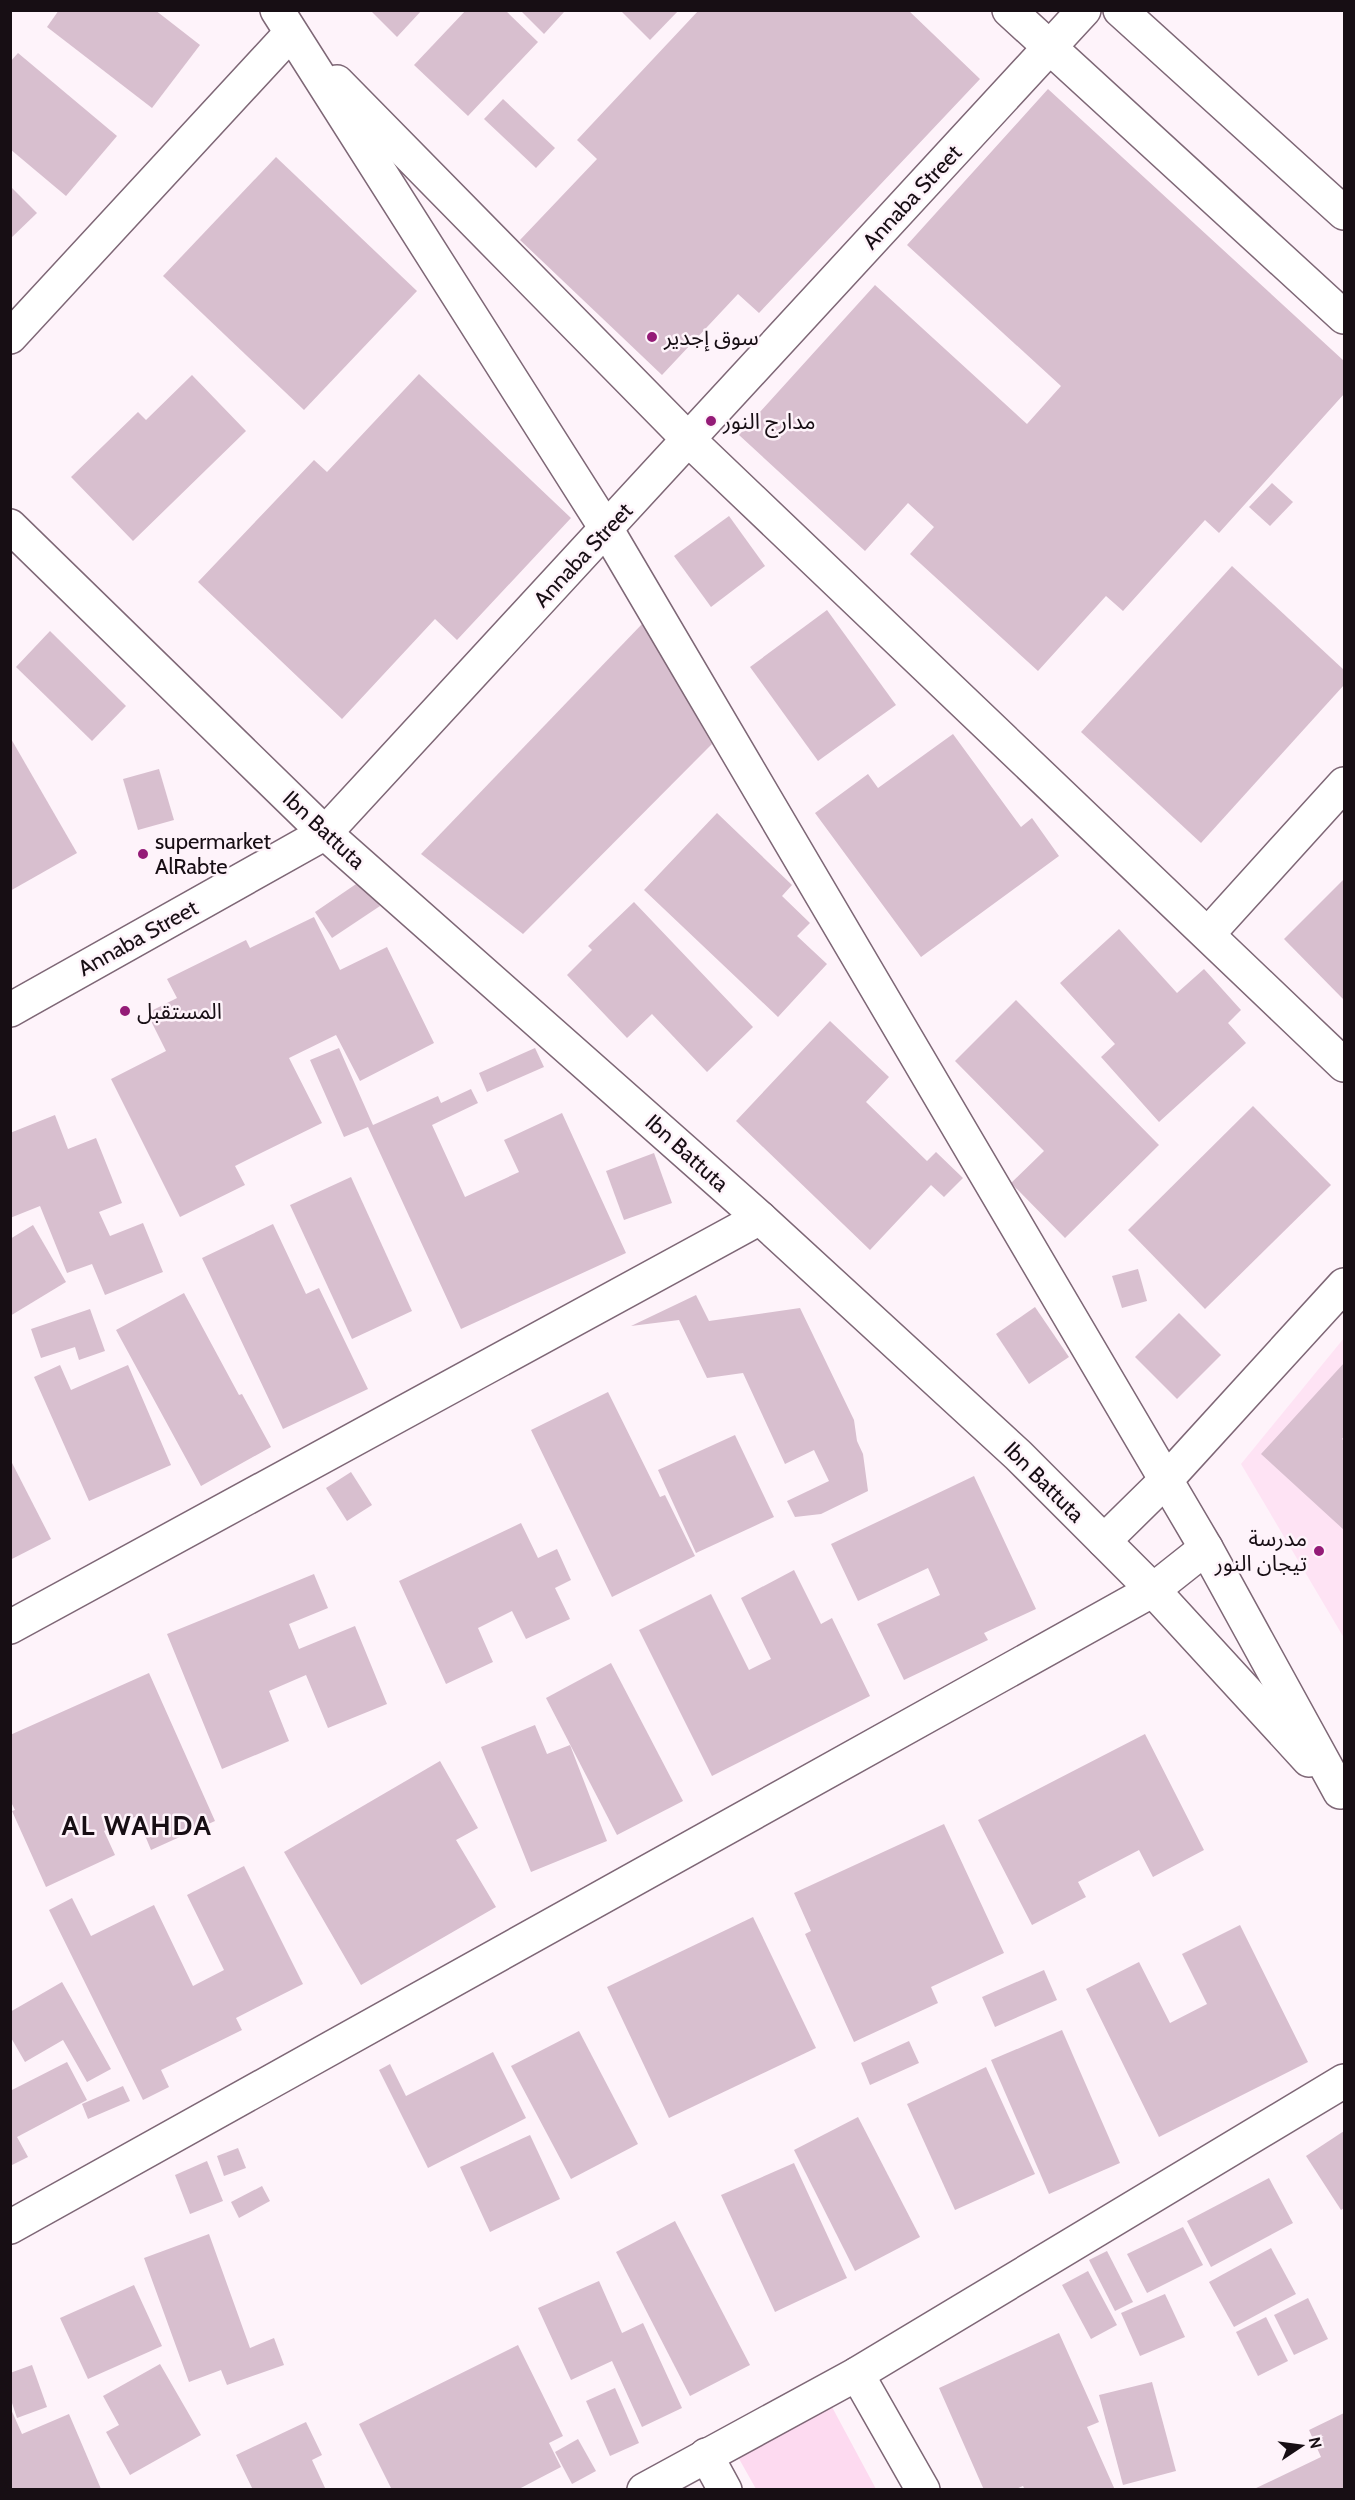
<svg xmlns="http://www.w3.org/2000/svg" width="1355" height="2500" font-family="Cabin,'Noto Sans Arabic',sans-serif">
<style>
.built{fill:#fee3f4}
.green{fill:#fddaf0}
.building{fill:#d8bfcf}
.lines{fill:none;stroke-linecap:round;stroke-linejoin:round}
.minor-casing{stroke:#7e6776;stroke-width:36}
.major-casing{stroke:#7e6776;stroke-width:36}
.minor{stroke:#fff;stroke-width:33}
.major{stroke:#fff;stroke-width:33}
.poi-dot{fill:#941b77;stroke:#fef3fa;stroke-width:2}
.labels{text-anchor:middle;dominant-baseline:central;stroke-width:5;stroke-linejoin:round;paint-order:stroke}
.street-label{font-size:22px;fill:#170e14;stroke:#fef3fa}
.poi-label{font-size:22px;fill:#170e14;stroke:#fef3fa;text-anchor:start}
.district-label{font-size:28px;font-weight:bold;letter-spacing:1.5px;fill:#170e14;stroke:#fef3fa}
</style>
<rect width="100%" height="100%" fill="#fef3fa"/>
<path class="built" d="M1344,1338V1638L1241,1464Z"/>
<path class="green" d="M832,2407L876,2489H756L738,2457Z"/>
<g class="building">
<path d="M59,10H155L200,45L152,108L47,27Z"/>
<path d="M370,10H422L397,37Z"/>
<path d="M466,10H505L538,42L468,116L414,65Z"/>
<path d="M520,10H562L564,12L544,34Z"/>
<path d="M620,10H679L650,40Z"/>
<path d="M699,10H908L980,79L759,313L738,294L662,375L520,240L597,159L577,140Z"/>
<path d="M18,53L117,136L66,196L10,149V62Z"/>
<path d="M1048,89L1344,361V394L1219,533L1205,520L1123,611L1106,596L1038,671L910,554L934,527L908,503L865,551L739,435L875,285L1027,424L1061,386L907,245Z"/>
<path d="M503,99L555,148L536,168L484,119Z"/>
<path d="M276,157L417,291L304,410L163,276Z"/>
<path d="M10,186L37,213L10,239Z"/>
<path d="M419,374L571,518L457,640L435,619L342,719L198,582L314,460L327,472Z"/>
<path d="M192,375L246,431L133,541L71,477L138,412L146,420Z"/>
<path d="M1272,483L1293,502L1270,526L1249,507Z"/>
<path d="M729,516L765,566L711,607L674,556Z"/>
<path d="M1232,566L1344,670V685L1201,843L1081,732Z"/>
<path d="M827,610L896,705L818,761L750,667Z"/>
<path d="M643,623L712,744L523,934L421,854Z"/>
<path d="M50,631L126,706L92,741L16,667Z"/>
<path d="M953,734L1021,827L1032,818L1059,856L921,957L815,813L868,774L878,788Z"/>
<path d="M10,737L77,853L10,891Z"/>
<path d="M159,769L174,820L138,830L123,779Z"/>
<path d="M717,813L792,885L782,896L810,923L797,936L827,964L778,1017L644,890Z"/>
<path d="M1344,879V1000L1284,939Z"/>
<path d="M362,880L380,906L332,938L315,912Z"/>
<path d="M634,902L753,1027L707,1072L652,1014L627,1038L567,975L592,950L588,946Z"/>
<path d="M314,917L340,970L387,947L434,1043L360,1081L336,1035L289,1058L322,1123L235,1166L245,1185L180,1217L111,1079L166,1051L147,1013L177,998L167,979L246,940L250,948Z"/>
<path d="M1119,929L1177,993L1204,969L1241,1010L1228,1023L1246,1043L1159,1122L1101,1057L1115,1044L1060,983Z"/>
<path d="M1016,1000L1159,1145L1065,1238L1011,1183L1044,1151L955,1061Z"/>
<path d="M830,1021L889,1077L866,1102L927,1161L936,1152L963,1178L944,1197L931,1185L870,1250L736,1121Z"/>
<path d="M339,1048L373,1125L438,1096L441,1103L471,1089L478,1103L432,1125L465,1197L519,1172L504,1140L562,1113L626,1253L461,1329L368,1127L344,1137L310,1060Z"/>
<path d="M535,1048L544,1067L487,1092L479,1073Z"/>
<path d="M1253,1106L1331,1185L1205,1309L1128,1230Z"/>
<path d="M55,1115L68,1149L96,1138L122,1203L99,1212L110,1236L143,1223L163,1272L105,1295L92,1264L67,1273L40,1206L10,1218V1133Z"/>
<path d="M654,1153L672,1203L624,1220L606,1171Z"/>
<path d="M351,1177L412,1311L352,1339L290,1205Z"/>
<path d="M273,1224L306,1294L319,1288L368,1389L283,1429L202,1258Z"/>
<path d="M33,1225L66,1282L10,1316V1239Z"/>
<path d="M1138,1269L1147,1301L1122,1308L1112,1276Z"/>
<path d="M184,1293L239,1395L242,1394L271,1447L201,1486L116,1330Z"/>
<path d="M696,1295L709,1321L800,1308L854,1420L857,1441L863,1454L868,1491L821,1514L795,1517L787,1501L829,1481L814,1450L785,1464L743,1373L707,1378L679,1320L631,1326Z"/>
<path d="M1035,1307L1069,1357L1029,1384L996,1334Z"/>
<path d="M90,1309L105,1351L79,1360L75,1347L41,1358L31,1329Z"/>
<path d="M1179,1313L1221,1355L1177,1399L1135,1357Z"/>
<path d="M1344,1363V1436L1342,1439L1344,1441V1530L1261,1454Z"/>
<path d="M60,1365L71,1390L128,1365L171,1465L89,1501L34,1377Z"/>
<path d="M608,1392L660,1497L665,1495L695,1556L612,1597L531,1430Z"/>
<path d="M735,1435L774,1517L696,1553L658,1470Z"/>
<path d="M10,1459L51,1539L10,1560Z"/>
<path d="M351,1472L372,1505L347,1521L326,1488Z"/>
<path d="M974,1476L1036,1609L984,1633L988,1640L904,1680L877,1624L940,1595L928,1568L858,1601L831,1544Z"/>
<path d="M521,1523L538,1558L557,1549L571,1580L555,1588L570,1619L526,1639L512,1611L478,1628L493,1662L446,1684L399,1581Z"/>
<path d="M794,1570L821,1624L832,1618L870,1696L712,1776L639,1630L711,1594L749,1670L771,1659L741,1598Z"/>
<path d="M314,1574L328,1608L289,1624L299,1649L355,1626L387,1704L328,1728L306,1675L269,1691L289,1741L222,1769L167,1634Z"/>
<path d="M611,1663L683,1801L617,1835L546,1698Z"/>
<path d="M149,1673L215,1821L151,1850L137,1816L104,1831L115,1855L46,1887L12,1811L15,1810L10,1800V1735Z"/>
<path d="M535,1725L547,1754L570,1745L607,1841L531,1872L481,1747Z"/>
<path d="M1145,1734L1204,1850L1153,1877L1139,1850L1078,1882L1086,1897L1032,1925L978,1820Z"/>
<path d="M440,1761L478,1828L456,1840L496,1907L361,1985L284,1852Z"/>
<path d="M944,1824L1004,1953L931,1987L938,2003L854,2042L805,1934L811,1931L794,1893Z"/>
<path d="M244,1866L303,1984L236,2018L242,2030L161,2070L169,2087L143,2100L49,1910L72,1898L91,1936L154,1905L193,1986L224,1970L187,1895Z"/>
<path d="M753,1917L816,2048L669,2118L607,1987Z"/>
<path d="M1240,1925L1308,2062L1159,2137L1086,1989L1139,1962L1170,2023L1207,2004L1182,1954Z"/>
<path d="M1044,1970L1057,2000L995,2027L982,1997Z"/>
<path d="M62,1982L111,2069L87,2082L63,2040L25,2062L10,2036V2012Z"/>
<path d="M1062,2030L1120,2163L1049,2194L991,2060Z"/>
<path d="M579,2031L638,2144L571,2179L511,2066Z"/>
<path d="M909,2041L919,2063L870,2085L861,2063Z"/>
<path d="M493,2052L526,2118L428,2168L379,2070L390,2064L406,2096Z"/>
<path d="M67,2062L87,2100L17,2137L28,2157L10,2166V2091Z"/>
<path d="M986,2067L1035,2174L955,2210L907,2104Z"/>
<path d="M123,2086L130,2101L88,2119L82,2104Z"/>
<path d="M858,2117L920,2237L855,2271L794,2150Z"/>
<path d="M1344,2131V2208L1341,2210L1306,2156Z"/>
<path d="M530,2135L560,2199L490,2232L460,2167Z"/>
<path d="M238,2148L246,2168L224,2176L217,2156Z"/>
<path d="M207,2161L223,2201L190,2214L175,2175Z"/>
<path d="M794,2163L847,2278L775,2312L721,2195Z"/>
<path d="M1269,2178L1293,2223L1211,2267L1187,2221Z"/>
<path d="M262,2186L270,2201L239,2218L231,2202Z"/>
<path d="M675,2221L750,2365L690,2396L616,2252Z"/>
<path d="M1183,2227L1203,2265L1147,2293L1127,2254Z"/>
<path d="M209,2234L250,2348L274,2338L284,2365L227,2385L221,2370L189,2382L144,2258Z"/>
<path d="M1271,2248L1296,2294L1234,2327L1209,2282Z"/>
<path d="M1107,2251L1133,2302L1115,2311L1089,2260Z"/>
<path d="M1088,2271L1117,2325L1091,2339L1062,2285Z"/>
<path d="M599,2281L622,2333L643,2323L682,2408L642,2427L612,2361L571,2380L538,2308Z"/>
<path d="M134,2285L162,2346L88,2379L60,2318Z"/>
<path d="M1165,2294L1185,2337L1140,2356L1121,2313Z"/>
<path d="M1308,2298L1328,2339L1294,2355L1274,2315Z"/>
<path d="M1266,2317L1288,2361L1258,2376L1236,2332Z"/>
<path d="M1059,2333L1099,2422L1087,2427L1115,2490H1025L1023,2486L1014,2490H984L939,2388Z"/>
<path d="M518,2345L563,2436L549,2443L561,2467L517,2490H392L359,2424Z"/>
<path d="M160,2364L201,2435L130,2475L106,2432L119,2425L103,2396Z"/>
<path d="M32,2365L47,2407L17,2418L10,2397V2373Z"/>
<path d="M1152,2382L1176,2471L1123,2485L1099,2395Z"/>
<path d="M615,2388L639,2443L610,2456L586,2401Z"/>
<path d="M10,2407L22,2434L69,2414L101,2489L10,2490Z"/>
<path d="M1344,2413V2490H1252L1321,2457L1309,2430Z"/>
<path d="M306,2422L322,2455L312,2460L326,2490H253L236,2455Z"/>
<path d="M578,2439L596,2471L572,2484L555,2452Z"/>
</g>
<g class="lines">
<g class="minor-casing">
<g id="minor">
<path d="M277,10L607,530L1206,1548L1340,1792"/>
<path d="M337,82L689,440L1344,1065"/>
<path d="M10,337L290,34"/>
<path d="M10,526L325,833L760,1218L1018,1455L1153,1590L1309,1760"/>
<path d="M1208,934L1344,784"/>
<path d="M10,1010L325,833L1084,10"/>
<path d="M1104,1541L1166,1480L1344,1285"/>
<path d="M10,1627L760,1218"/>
<path d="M10,2227L1153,1590L1206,1548"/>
<path d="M857,2374L923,2490"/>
<path d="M706,2455L725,2490"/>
<path d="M644,2490L857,2374L1344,2081"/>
</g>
</g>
<g class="major-casing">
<g id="major">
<path d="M1009,10L1344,317"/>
<path d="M1120,10L1344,213"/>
</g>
</g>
<use href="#minor" class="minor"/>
<use href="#major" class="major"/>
</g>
<g class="poi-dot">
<circle cx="652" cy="337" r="6"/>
<circle cx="711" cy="421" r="6"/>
<circle cx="143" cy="854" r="6"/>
<circle cx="125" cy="1011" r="6"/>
<circle cx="1319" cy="1551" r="6"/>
</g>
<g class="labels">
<g class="street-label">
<text transform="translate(912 197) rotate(-47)">Annaba Street</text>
<text transform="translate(583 555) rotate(-47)">Annaba Street</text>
<text transform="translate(324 830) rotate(43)">Ibn Battuta</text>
<text transform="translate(138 938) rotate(-29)">Annaba Street</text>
<text transform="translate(687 1153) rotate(42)">Ibn Battuta</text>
<text transform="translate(1044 1482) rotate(45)">Ibn Battuta</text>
</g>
<g class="poi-label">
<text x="664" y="337">سوق إجدير</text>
<text x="723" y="421">مدارج النور</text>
<text x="155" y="841">supermarket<tspan x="155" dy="25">AlRabte</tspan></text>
<text x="137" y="1011">المستقبل</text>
<text x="1307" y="1538" text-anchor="end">مدرسة<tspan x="1307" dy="25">تيجان النور</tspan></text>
</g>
<g class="district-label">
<text x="137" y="1825">AL WAHDA</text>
</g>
</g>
<rect width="1355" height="2500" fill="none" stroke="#170e14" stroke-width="24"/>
<g transform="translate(1301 2446) rotate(77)" stroke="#fef3fa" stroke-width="4.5" paint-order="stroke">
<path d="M0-4.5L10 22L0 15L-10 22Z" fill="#170e14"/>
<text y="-9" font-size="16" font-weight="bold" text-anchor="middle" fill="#170e14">N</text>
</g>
</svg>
